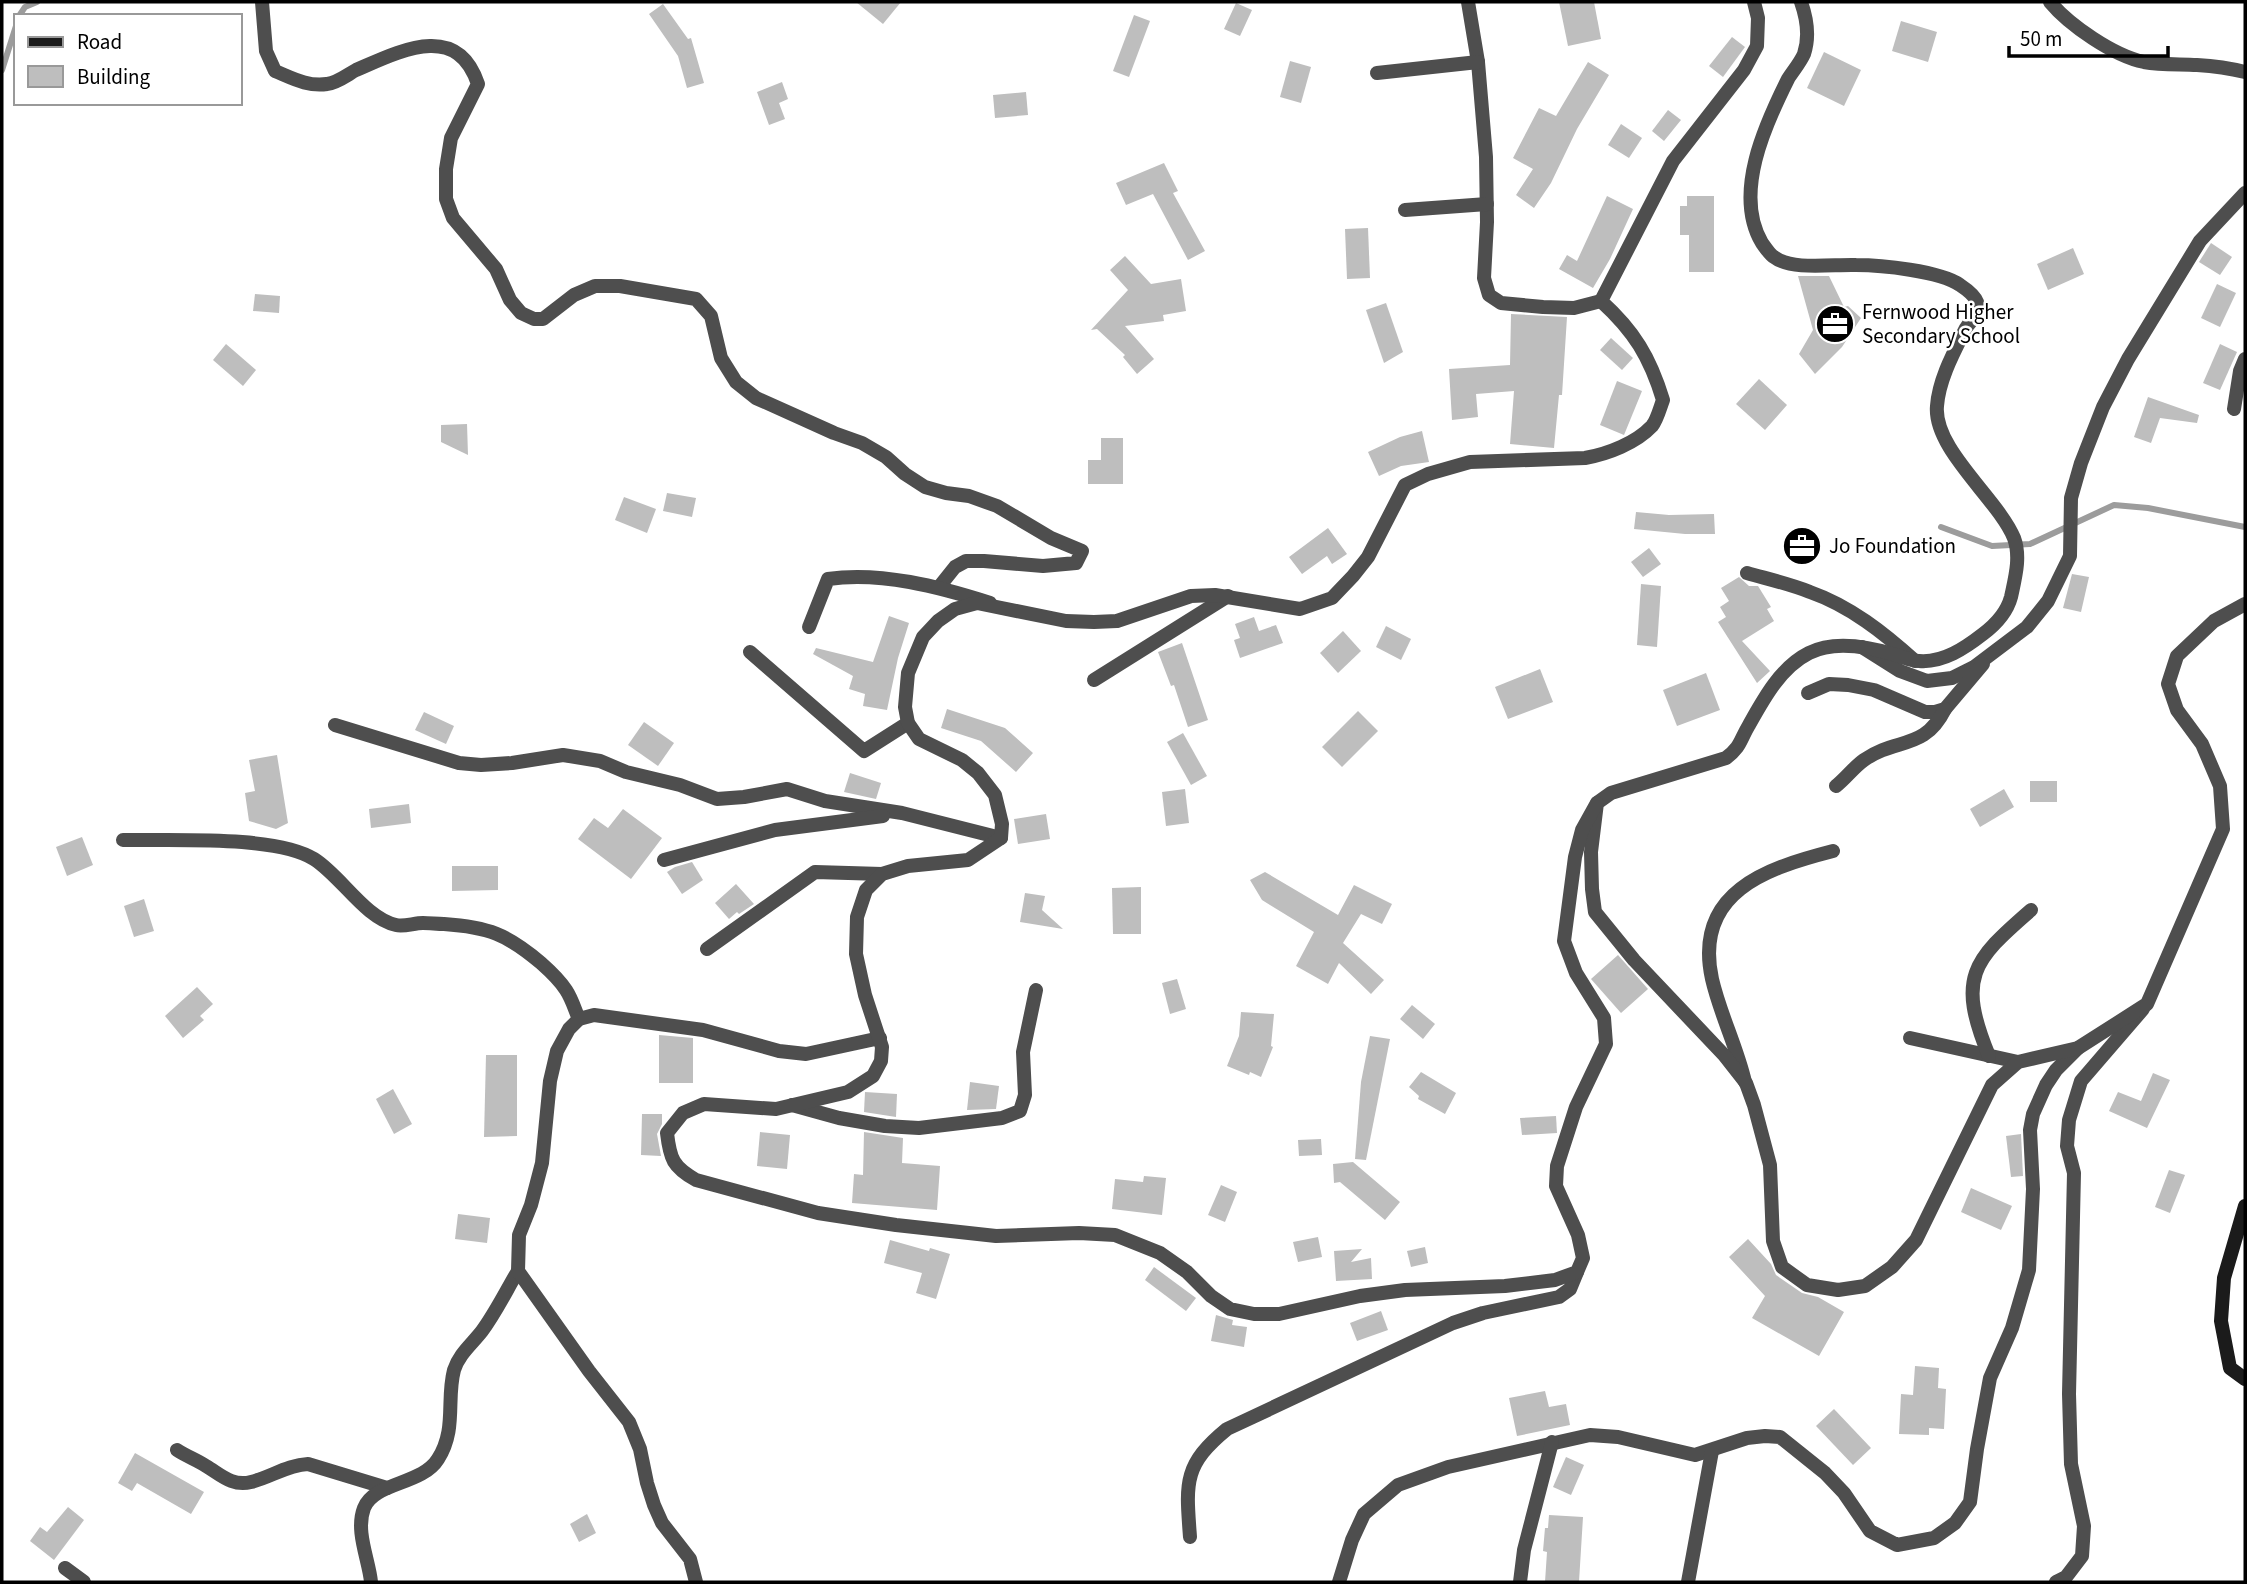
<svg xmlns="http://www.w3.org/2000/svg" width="2247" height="1584" font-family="'Source Sans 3',sans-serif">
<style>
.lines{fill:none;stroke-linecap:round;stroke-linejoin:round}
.stream{stroke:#9c9c9c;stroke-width:6}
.building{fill:#bebebe}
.minor{stroke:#4e4e4e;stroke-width:14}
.tertiary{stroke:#4e4e4e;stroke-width:14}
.secondary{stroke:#1b1b1b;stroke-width:14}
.labels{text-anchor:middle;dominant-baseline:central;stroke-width:5;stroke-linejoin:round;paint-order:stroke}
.poi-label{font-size:21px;fill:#000;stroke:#fff;text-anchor:start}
</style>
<rect width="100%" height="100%" fill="#fff"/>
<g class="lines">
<g class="stream">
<path d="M19,16L25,7L37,2"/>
<path d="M2,70L16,26"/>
<path d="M1941,527L1992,546L2030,544L2114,505L2148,508L2245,527"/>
</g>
</g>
<g class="building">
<path d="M856,2H901L883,24Z"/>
<path d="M1559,2H1594L1601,39L1568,46Z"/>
<path d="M1236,3L1252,10L1240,36L1224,29Z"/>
<path d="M663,4L688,39L691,38L704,83L687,88L678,56L649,14Z"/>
<path d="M1134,15L1150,21L1129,77L1113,71Z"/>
<path d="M1901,21L1937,32L1928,62L1892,51Z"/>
<path d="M1732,37L1745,47L1723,77L1709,66Z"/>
<path d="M1824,52L1861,70L1844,106L1807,88Z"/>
<path d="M1290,61L1311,67L1301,103L1280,97Z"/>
<path d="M1588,62L1609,75L1577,129L1551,183L1534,208L1516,195L1533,169L1513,158L1539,108L1556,116Z"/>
<path d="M782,82L788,99L779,103L785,119L769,125L757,92Z"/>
<path d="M1026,92L1028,115L995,118L993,95Z"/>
<path d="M1668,110L1681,120L1664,141L1652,131Z"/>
<path d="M1621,124L1642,138L1629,158L1608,145Z"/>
<path d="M1164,163L1178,191L1173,193L1205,251L1188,260L1153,194L1126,205L1116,183Z"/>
<path d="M1607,196L1633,209L1610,259L1593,288L1559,269L1567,255L1577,261Z"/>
<path d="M1687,196H1714V272H1689V235H1680V206H1687Z"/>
<path d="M1368,228L1370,278L1347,279L1345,229Z"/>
<path d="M2211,243L2232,257L2220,275L2199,262Z"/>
<path d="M2073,248L2084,274L2048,290L2037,264Z"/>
<path d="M1125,256L1151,284L1181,279L1186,311L1163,315L1164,321L1125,326L1154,359L1137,374L1123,357L1125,355L1097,329L1091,330L1128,290L1110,270Z"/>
<path d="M1798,276H1829L1844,307L1848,306L1861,318L1842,347L1815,374L1799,354L1813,330Z"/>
<path d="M2217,284L2236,293L2220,327L2201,318Z"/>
<path d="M255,294L280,296L279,313L253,311Z"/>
<path d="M1386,303L1403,352L1384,363L1366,310Z"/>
<path d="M1511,314L1567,317L1562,395H1559L1554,448L1510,444L1514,391L1476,394L1478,417L1452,420L1449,369L1510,365Z"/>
<path d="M1611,338L1633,358L1622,370L1600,350Z"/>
<path d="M226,344L256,370L243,386L213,360Z"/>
<path d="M2220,344L2237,352L2220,390L2203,383Z"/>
<path d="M1759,379L1787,405L1765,430L1736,404Z"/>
<path d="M1617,381L1642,391L1624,435L1600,425Z"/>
<path d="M2148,397L2199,415L2197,423L2160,418L2151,443L2134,437Z"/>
<path d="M467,424L468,455L441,442V425Z"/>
<path d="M1422,431L1429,462L1401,466L1379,476L1368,452L1400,437Z"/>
<path d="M1101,438H1123V484H1088V460H1101Z"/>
<path d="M667,493L696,498L692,517L663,511Z"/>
<path d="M624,497L656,509L647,533L615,520Z"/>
<path d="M1636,512L1669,515L1714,514L1715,534H1685L1634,529Z"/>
<path d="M1328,528L1347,554L1332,564L1327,556L1302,574L1289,557Z"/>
<path d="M1649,548L1661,564L1643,577L1631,562Z"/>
<path d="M2072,574L2089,577L2081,612L2063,608Z"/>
<path d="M1739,577L1749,586H1758L1771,607L1767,609L1774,621L1742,641L1770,671L1757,683L1718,622L1726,617L1720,607L1729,601L1721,588Z"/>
<path d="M1641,584L1661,586L1657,647L1637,645Z"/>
<path d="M889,616L909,623L898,658L887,710L863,706L865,694L849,689L853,676L813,654L816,648L873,662Z"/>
<path d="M1254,617L1259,631L1276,625L1283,643L1240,658L1234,640L1240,638L1235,624Z"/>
<path d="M1386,626L1411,639L1401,660L1376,647Z"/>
<path d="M1343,631L1361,651L1338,673L1320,653Z"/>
<path d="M1182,643L1208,720L1188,727L1174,685L1171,686L1158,652Z"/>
<path d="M1540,669L1553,702L1508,719L1495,687Z"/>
<path d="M1706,673L1720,710L1677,726L1663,690Z"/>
<path d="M947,709L1005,728L1033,753L1016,772L981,741L941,728Z"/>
<path d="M1358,711L1378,731L1342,767L1322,747Z"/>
<path d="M424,712L454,726L446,744L415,730Z"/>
<path d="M644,722L674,743L658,766L628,745Z"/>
<path d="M1183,733L1207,776L1191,785L1167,742Z"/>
<path d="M277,755L288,823L276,829L249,821L245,793L255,791L249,760Z"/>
<path d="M850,773L881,783L876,799L844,792Z"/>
<rect x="2030" y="781" width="27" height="21"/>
<path d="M1185,789L1189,823L1166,826L1162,792Z"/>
<path d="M2004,789L2014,807L1980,827L1970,809Z"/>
<path d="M409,804L411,823L371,828L369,809Z"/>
<path d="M623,809L662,838L631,879L578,839L594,818L608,828Z"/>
<path d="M1046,814L1050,839L1018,844L1014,819Z"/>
<path d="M82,837L93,865L67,876L56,847Z"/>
<path d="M692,862L703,880L682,894L667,872L675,867Z"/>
<path d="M452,866H498V890L452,891Z"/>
<path d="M1265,872L1338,915L1354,885L1392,904L1382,924L1361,914L1343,943L1384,980L1371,994L1339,963L1328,984L1296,966L1314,932L1262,900L1250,880Z"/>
<path d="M736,884L754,904L739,914L737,912L729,919L715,903Z"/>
<path d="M1141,887V934H1113L1112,888Z"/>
<path d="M1025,893L1045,896L1042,910L1063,929L1020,922Z"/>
<path d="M144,899L154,931L134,937L124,906Z"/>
<path d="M1618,955L1648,989L1621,1013L1591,979Z"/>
<path d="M1177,979L1186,1009L1170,1014L1162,983Z"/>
<path d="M197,987L213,1004L200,1016L204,1020L183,1038L165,1016Z"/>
<path d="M1412,1005L1435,1024L1423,1039L1400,1019Z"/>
<path d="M1241,1012L1274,1014L1271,1046L1273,1047L1261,1077L1250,1072L1249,1075L1227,1066L1239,1036Z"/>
<path d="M659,1035L693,1038V1083H659Z"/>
<path d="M1370,1036L1390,1039L1366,1160L1355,1159L1361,1082Z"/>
<path d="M486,1055H517V1136L484,1137Z"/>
<path d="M1421,1072L1456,1093L1445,1114L1418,1099L1419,1096L1409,1087Z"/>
<path d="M2153,1073L2170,1080L2147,1128L2109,1111L2118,1092L2141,1101Z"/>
<path d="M970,1082L999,1086L996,1109L967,1110Z"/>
<path d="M393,1089L412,1124L394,1134L376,1099Z"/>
<path d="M865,1092L897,1094L896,1117L864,1112Z"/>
<path d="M642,1114H662V1124L657,1134L661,1156L641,1155Z"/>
<path d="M1556,1116L1557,1133L1522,1135L1520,1118Z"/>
<path d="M760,1132L790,1135L787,1169L757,1166Z"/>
<path d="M864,1132L903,1138L902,1163L940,1166L937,1210L852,1203L854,1174L863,1175Z"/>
<path d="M2021,1134L2023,1176L2011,1177L2006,1136Z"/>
<path d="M1321,1139L1322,1155L1299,1156L1298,1140Z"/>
<path d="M1353,1162L1400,1202L1385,1220L1340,1182L1334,1183L1333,1164Z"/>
<path d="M2169,1170L2185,1175L2170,1213L2155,1207Z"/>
<path d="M1144,1176L1166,1178L1162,1215L1112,1209L1115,1179L1143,1182Z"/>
<path d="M1221,1185L1237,1192L1225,1222L1208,1215Z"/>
<path d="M1971,1188L2012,1206L2001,1230L1961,1212Z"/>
<path d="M458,1214L490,1218L487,1243L455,1239Z"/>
<path d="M1318,1237L1322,1257L1298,1262L1293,1242Z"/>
<path d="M1748,1239L1771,1264L1776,1275L1802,1293L1818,1297L1844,1312L1819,1356L1752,1318L1765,1296L1729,1257Z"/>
<path d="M890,1240L929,1251L930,1248L950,1254L936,1299L916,1293L922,1273L884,1263Z"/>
<path d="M1425,1247L1428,1263L1411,1267L1407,1251Z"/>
<path d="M1362,1249L1351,1262L1371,1258L1372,1279L1336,1281L1334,1251Z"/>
<path d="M1154,1267L1196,1298L1186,1311L1145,1280Z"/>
<path d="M1381,1311L1388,1330L1357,1341L1350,1323Z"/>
<path d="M1216,1315L1233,1320L1232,1325L1247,1327L1244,1347L1211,1341Z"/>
<path d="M1915,1366L1939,1368L1938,1388L1946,1389L1944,1429L1929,1428V1435L1899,1434L1901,1394L1913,1395Z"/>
<path d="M1545,1391L1549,1407L1566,1404L1570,1425L1517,1436L1509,1398Z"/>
<path d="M1834,1409L1871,1448L1853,1465L1816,1426Z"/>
<path d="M135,1453L204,1492L191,1514L137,1483L132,1491L118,1483Z"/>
<path d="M1566,1457L1584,1465L1571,1495L1553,1487Z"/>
<path d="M68,1507L84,1520L54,1560L30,1541L40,1527L47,1532Z"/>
<path d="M587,1514L596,1533L579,1542L570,1524Z"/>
<path d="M1549,1515L1583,1517L1579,1582H1545L1547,1552L1543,1551L1545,1528H1548Z"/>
</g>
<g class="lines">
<g class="minor">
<path d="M262,2L266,51L275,71C292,78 308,87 327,84C337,83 347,75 356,70C400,51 457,21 478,84L451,138L446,169V199L453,218L496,269L510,300L521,313L534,319H543L574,295L595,286H620L696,299L711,316L721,358L736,382L756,398L834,433L862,443L886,457L905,474L925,487L946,493L969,496L997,506L1051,538L1082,551L1076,563L1043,566L984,561H966L955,567L939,587"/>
<path d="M1468,2L1478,62L1486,157L1487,222L1484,278L1489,295L1501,303L1543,307L1574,308L1601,301"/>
<path d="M2050,2C2069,25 2114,56 2144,62C2161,65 2180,64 2197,65C2214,66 2229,68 2245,72"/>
<path d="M1377,73L1478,62"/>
<path d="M1405,210L1487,204"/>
<path d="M2234,409L2240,371L2245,359"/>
<path d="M1747,573C1768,579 1790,584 1810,592C1850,606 1884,633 1915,661"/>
<path d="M809,627L828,579C880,571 940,587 990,603"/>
<path d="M1862,647L1900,671L1927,681L1952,678L1974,667L2027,627L2048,601L2070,556L2071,498L2081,463L2103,407L2128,359L2200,241L2245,193"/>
<path d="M750,652L864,751L908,723"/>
<path d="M1094,680L1228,596"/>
<path d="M1808,693L1829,684L1848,685L1874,690L1925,712H1935L1945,709L1983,664"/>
<path d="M335,725L459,763L481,765L512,763L563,755L600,761L626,772L680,785L717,799L744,797L787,789L825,801L902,813L1001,838"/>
<path d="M1836,786C1846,778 1854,767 1864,760C1897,737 1924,751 1945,709"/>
<path d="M123,840C170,841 276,835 314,859C341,876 365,918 396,925C404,927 414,923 423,923C430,923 437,924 444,924C488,927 507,934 541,963C550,971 559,979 566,990C572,999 575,1010 579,1019"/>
<path d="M664,860L775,830L883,816"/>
<path d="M707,949L815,872L882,874"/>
<path d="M1910,1038L2018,1062"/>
<path d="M1989,1056C1957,978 1972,961 2031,910"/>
<path d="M1745,1082C1737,1047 1720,1014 1712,979C1693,892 1767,868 1833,851"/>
<path d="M792,1105L839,1118L885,1126L919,1128L1002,1118L1020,1111L1025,1095L1023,1052L1036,990"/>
<path d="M177,1450C186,1456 197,1460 206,1466C220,1474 232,1487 251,1482C271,1477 287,1465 308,1464L387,1488"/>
<path d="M1190,1537C1186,1483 1183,1465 1227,1429L1453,1323L1483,1313L1559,1297L1570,1289L1577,1272"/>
<path d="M65,1568L84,1582"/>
<path d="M371,1582C369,1560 355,1531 364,1508C374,1482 422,1485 438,1459C457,1429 446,1400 454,1370C459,1354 472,1344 482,1331C496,1312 506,1291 518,1271"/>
<path d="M696,1582L690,1559L662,1523L654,1505L647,1483L640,1449L629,1422L589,1371L518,1271L519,1235L531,1205L542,1163L550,1081L557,1051L569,1029L579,1019L594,1015L703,1030L779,1051L806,1054L880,1038"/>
<path d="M1339,1582L1352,1540L1364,1514L1398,1485L1448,1467L1590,1435L1618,1437L1695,1455L1747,1438L1765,1436L1780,1437L1825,1473L1844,1493L1870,1531L1897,1545L1934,1538L1955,1523L1970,1502L1977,1449L1990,1378L2012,1328L2029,1270L2033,1189L2030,1130L2033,1114L2046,1085L2056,1070L2078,1048"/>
<path d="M1520,1582L1524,1550L1552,1442"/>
<path d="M1688,1582L1712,1451"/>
<path d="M2056,1582L2066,1577L2082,1556L2084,1526L2071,1464L2069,1394L2074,1173L2067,1146L2069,1120L2081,1081L2143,1009"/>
</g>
<g class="tertiary">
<path d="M1801,2C1807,19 1810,36 1804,54C1800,63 1793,71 1788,79C1765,125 1733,194 1762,243C1765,247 1770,255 1774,257C1792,271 1834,264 1856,265C1881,265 1940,271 1960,285C1966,289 1975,296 1977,302C1977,303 1977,312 1976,314C1974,319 1969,323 1966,328C1954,352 1939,379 1937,406C1933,449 1998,499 2014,538C2021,557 2015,578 2011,597C2007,612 1995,625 1983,634C1965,648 1943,663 1919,661C1911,661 1904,657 1896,655C1870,647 1834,640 1809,653C1781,667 1764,698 1749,725C1740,740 1741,747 1726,758L1611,793L1597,803L1591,852L1592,889L1595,912L1634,960L1724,1055L1746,1083L1754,1105L1770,1165L1773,1241L1782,1267L1807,1285L1838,1290L1865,1286L1892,1267L1916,1240L1992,1085L2018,1062L2078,1048L2147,1004L2223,829L2220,786L2202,744L2177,710L2168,684L2177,656L2214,621L2245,604"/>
<path d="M1597,803L1582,830L1575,857L1564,941L1576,973L1604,1018L1606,1044L1576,1107L1557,1166L1556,1186L1578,1235L1583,1258L1577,1272L1555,1280L1505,1286L1405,1290L1360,1296L1279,1314H1254L1230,1309L1211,1296L1187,1272L1160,1253L1115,1235L1079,1233L996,1236L896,1225L818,1213L696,1180C673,1167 670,1159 667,1133L683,1113L704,1104L776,1109L848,1092L873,1076L881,1061L882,1047L865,995L856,954L857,917L866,890L882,874L908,866L968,860L1001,838L1002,824L995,795L978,773L962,760L919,739L908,723L905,707L908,673L923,637L938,621L955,609L977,603L1066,621L1094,622L1117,621L1191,596L1215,595L1300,609L1332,598L1353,576L1368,557L1405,485L1428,474L1470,462L1585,458C1608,454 1636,443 1652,426C1657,420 1660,408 1663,400C1650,357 1634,331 1601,301L1673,161L1744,70L1757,46L1758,18L1754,2"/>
</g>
<path class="secondary" d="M2245,1206L2224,1278L2221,1321L2230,1368L2245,1379"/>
</g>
<defs>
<g id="office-disc" transform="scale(2.0125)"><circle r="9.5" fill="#000" stroke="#fff"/><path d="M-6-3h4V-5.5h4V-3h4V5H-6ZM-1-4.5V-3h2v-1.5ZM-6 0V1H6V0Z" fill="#fff"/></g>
</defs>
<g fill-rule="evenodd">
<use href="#office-disc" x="1835" y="324"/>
<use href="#office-disc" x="1802" y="546"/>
</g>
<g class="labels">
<g class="poi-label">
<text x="1862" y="312">Fernwood Higher<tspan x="1862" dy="24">Secondary School</tspan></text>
<text x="1829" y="546">Jo Foundation</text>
</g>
</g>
<rect width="2247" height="1584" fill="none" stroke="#000000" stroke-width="7"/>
<rect x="14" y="14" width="228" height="91" fill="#ffffff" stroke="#999999" stroke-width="2"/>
<rect x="28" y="37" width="35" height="10" fill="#1b1b1b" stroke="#999999" stroke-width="2"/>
<text x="77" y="49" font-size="21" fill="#000000">Road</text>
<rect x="28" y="66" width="35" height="21" fill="#bebebe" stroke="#999999" stroke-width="2"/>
<text x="77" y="84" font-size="21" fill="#000000">Building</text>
<path d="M2009 46v10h159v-10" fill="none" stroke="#000000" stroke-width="3.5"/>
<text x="2020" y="46" font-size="21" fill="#000000" stroke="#ffffff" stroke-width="5" paint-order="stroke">50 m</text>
</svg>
